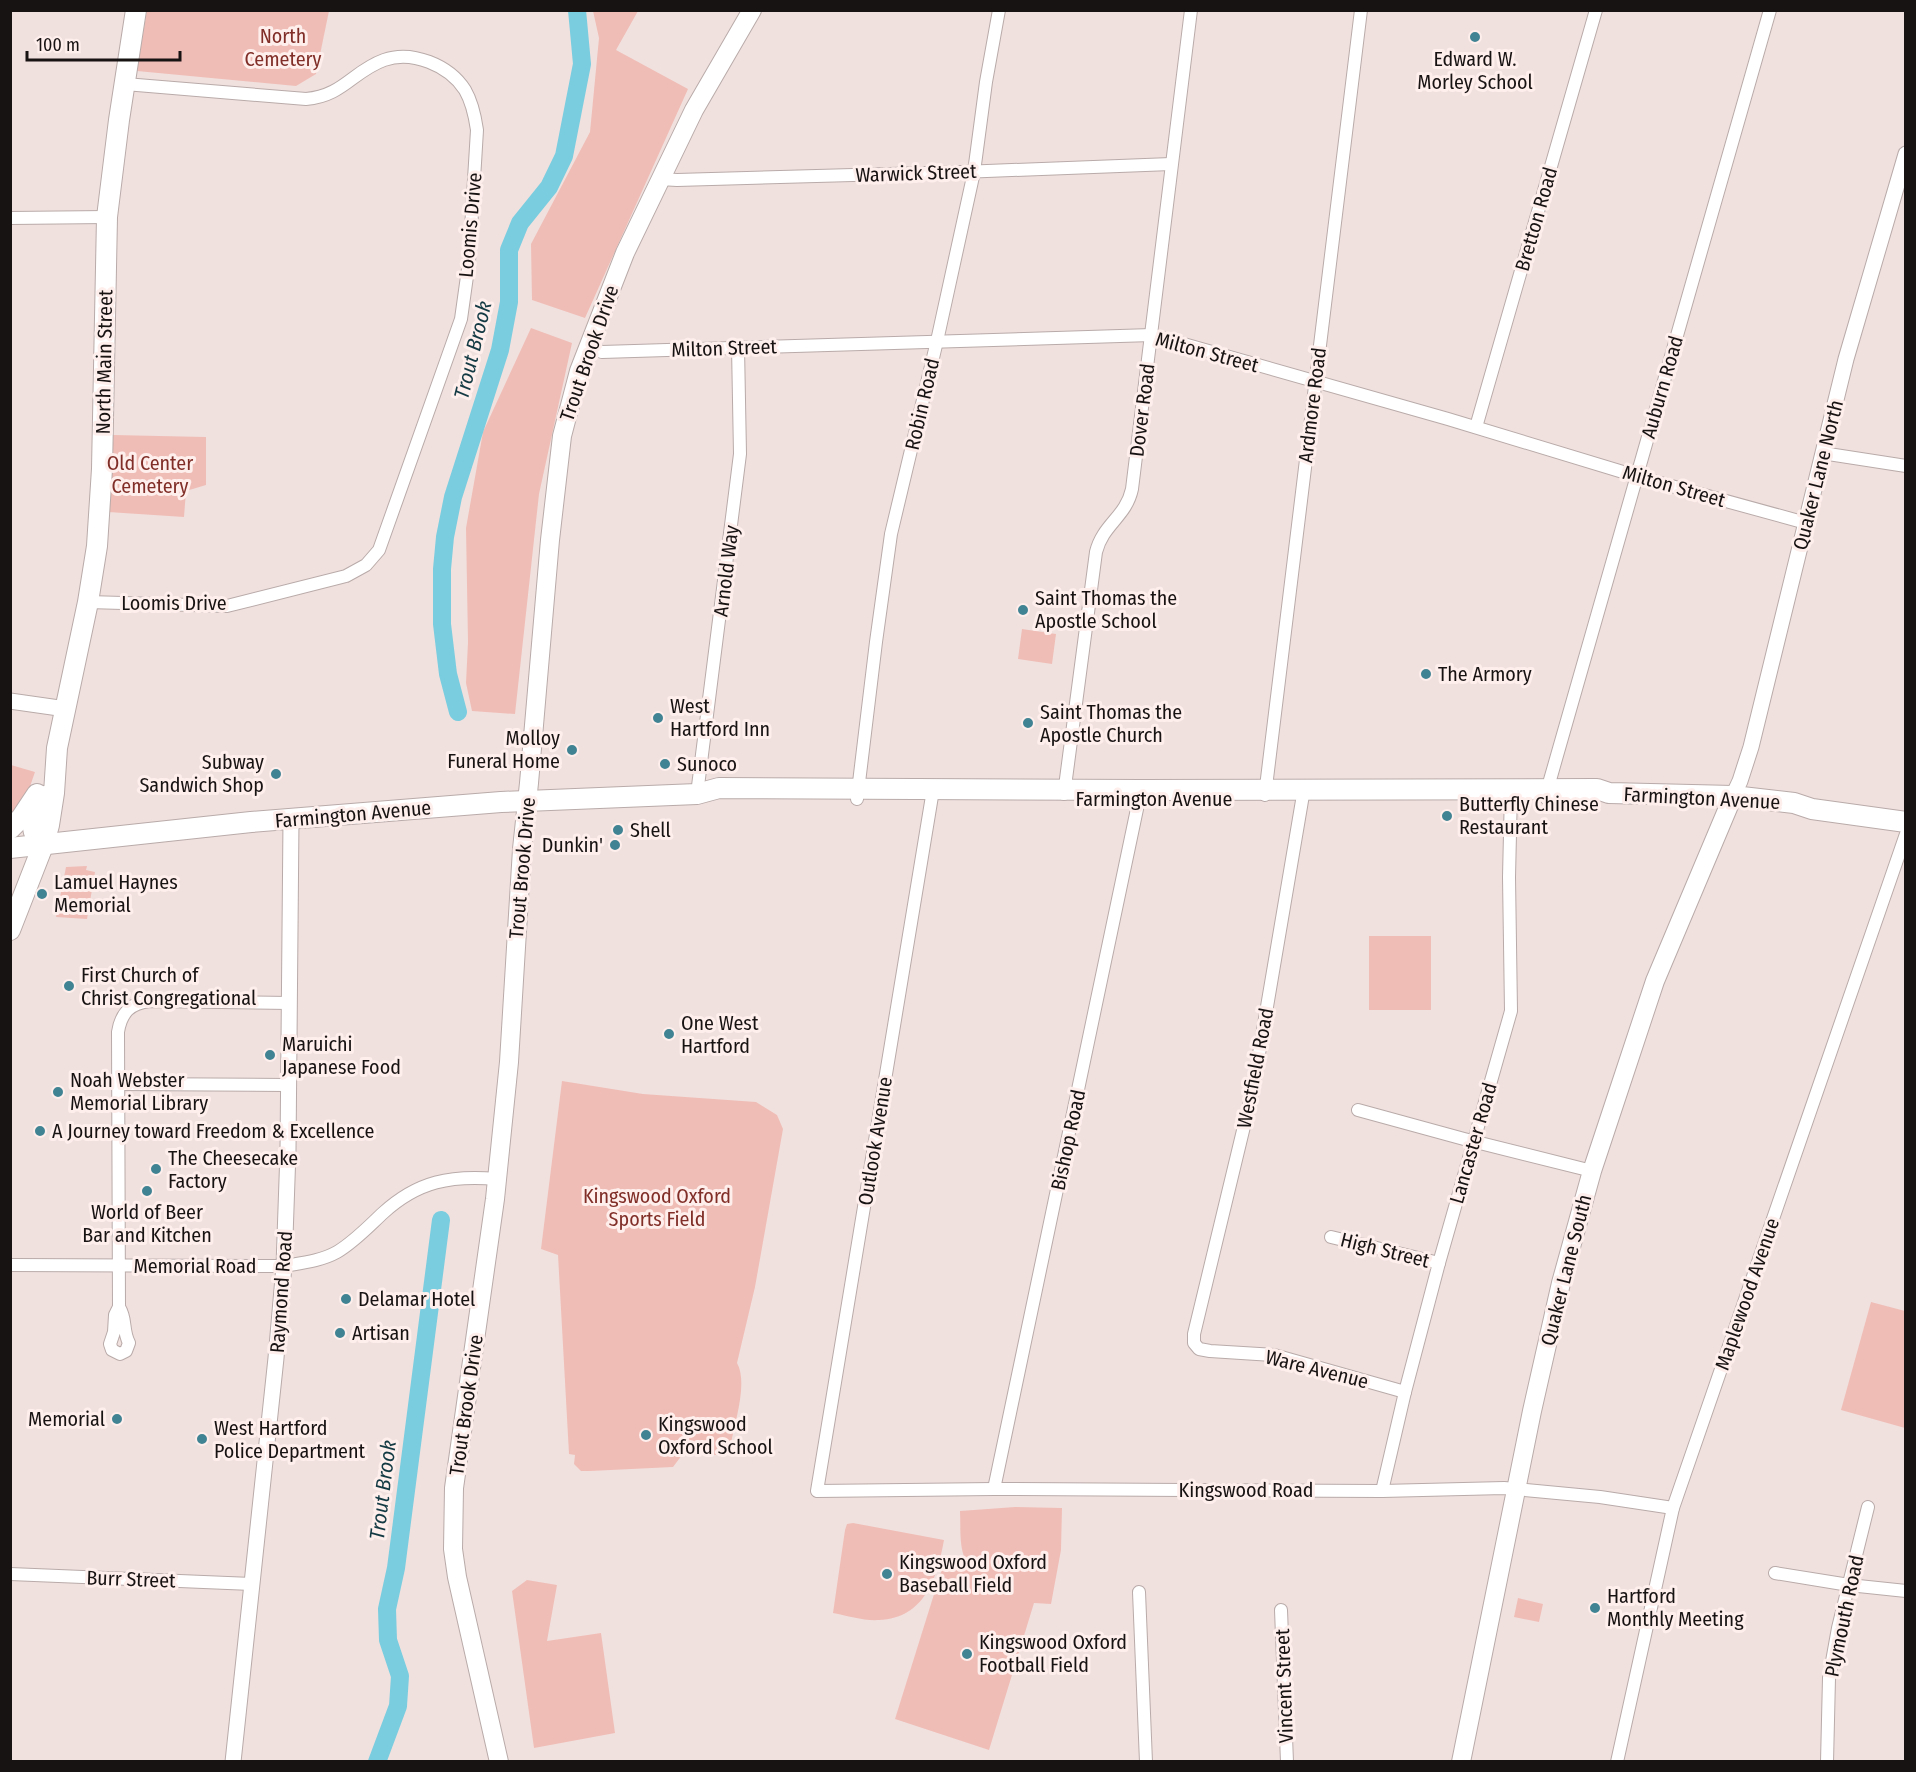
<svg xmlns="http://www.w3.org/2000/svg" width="1916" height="1772" font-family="'Fira Sans Condensed',sans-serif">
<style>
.green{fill:#f0bdb6}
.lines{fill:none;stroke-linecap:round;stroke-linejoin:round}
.river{stroke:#7acddf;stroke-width:18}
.minor-casing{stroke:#b9aba9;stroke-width:14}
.tertiary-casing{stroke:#b9aba9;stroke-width:17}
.secondary-casing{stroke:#b9aba9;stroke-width:20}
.primary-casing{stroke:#b9aba9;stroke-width:22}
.minor{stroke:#fff;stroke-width:12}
.tertiary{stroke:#fff;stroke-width:15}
.secondary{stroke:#fff;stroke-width:18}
.primary{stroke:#fff;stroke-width:20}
.poi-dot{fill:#408493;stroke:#feeeec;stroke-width:2}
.labels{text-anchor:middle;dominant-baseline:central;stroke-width:6;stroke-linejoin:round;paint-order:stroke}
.park-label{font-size:20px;fill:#802e27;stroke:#feeeec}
.poi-label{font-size:20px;fill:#181313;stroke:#feeeec;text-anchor:start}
.street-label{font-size:20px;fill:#181313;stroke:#feeeec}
.water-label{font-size:21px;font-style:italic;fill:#143b44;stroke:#feeeec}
</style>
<rect width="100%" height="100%" fill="#f0e1df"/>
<g class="green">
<path d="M147,10H329V11L316,74L296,86L137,71Z"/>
<path d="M593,11H638L616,50L688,89L585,318L532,300L531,244L590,132L599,38Z"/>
<path d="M531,328L572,343L539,494L515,714L472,711L466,683L468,642L466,528L483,432Z"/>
<path d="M113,435L206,437V485L186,491L184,517L108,512Z"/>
<path d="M1022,629L1056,634L1052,664L1018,659Z"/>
<path d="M11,765L35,772L27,795L11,815Z"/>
<path d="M87,866L86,870L95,872L87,919L56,917L66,867Z"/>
<rect x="1369" y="936" width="62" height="74"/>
<path d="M562,1081L643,1094L756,1102L777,1115L783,1129L755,1287L737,1363C748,1382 735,1422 731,1443L719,1444L716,1455L693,1451L682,1455L673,1467L590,1471H581L574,1464L575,1455L569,1454L558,1255L541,1249Z"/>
<path d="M1871,1302L1905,1311V1428L1841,1410Z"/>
<path d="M1015,1507L1062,1508L1061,1550L1051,1604L1034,1603L989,1750L895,1719L945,1559L969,1566C958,1551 961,1529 960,1511Z"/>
<path d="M853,1523L944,1540C937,1578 925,1618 879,1620C864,1621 848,1616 833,1613L845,1530L847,1524Z"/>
<path d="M527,1580L557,1585L547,1641L601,1633L615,1733L534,1748L512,1591Z"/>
<path d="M1518,1598L1543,1604L1539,1622L1514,1617Z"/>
</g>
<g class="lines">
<g class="river">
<path d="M458,712L448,674L442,624V569L445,537L453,497L500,350L509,302V250L520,223L549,187L564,156L582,64L577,10"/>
<path d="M377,1762L398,1706L400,1676L388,1640L387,1609L396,1568L441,1220"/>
</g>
<g class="minor-casing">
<g id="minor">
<path d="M660,179L677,180L962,172L1171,164"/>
<path d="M10,218L107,217"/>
<path d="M588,347L602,352L1152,335L1448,419L1646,479L1806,523"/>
<path d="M1476,427L1596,10"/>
<path d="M1822,453L1906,466"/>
<path d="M88,602L227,606L346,576L366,565L379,550L461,319L469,262L477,130C475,116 472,102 465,90C449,65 412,50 384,60C353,71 343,96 306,99L125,84"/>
<path d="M1304,789L1253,1089L1194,1334V1343L1199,1349L1210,1351L1274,1355L1405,1392"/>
<path d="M933,790L817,1491L994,1489L1382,1491L1504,1488L1600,1497L1673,1508"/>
<path d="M697,794L740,454L738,347"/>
<path d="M1064,794L1096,552C1103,524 1126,517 1132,489L1191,10"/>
<path d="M1265,795L1361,10"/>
<path d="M857,799L876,642L891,534L937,341L974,172L986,82L999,10"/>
<path d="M1547,799L1550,780L1770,10"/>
<path d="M119,1084L287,1085"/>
<path d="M1358,1110L1464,1139L1592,1171"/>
<path d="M1331,1237L1439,1263"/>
<path d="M10,1265L284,1266C301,1263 321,1261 337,1252C354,1242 368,1227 383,1213C418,1181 451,1175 497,1179"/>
<path d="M119,1307C127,1320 122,1329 129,1343L126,1351L120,1354L112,1350L110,1344L114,1332L115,1315L119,1307L118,1032C121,1013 130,1003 150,1001L290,1003"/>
<path d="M994,1489L1141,790"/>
<path d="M1382,1491L1405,1392L1439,1263L1511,1011L1509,877L1511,790"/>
<path d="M1775,1573L1849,1585L1906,1591"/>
<path d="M10,1574L252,1584"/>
<path d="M1139,1592L1146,1762"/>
<path d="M1281,1610L1287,1762"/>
<path d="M1617,1762L1673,1508L1906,834"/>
<path d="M1827,1762L1829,1678L1838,1628L1868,1507"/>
</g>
</g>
<g class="tertiary-casing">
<g id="tertiary">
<path d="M10,701L66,709"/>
<path d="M1733,796L1740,781L1751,747L1846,359L1906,154"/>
<path d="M233,1762L276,1358L284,1266L288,1151L291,820"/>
</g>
</g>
<g class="secondary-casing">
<g id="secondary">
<path d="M499,1762L457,1577L453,1549L454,1488L495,1199L509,1062L522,849L529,783L550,540L562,436L579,371L625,253L694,110L752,10"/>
<path d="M1461,1762L1532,1411L1561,1283L1592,1171L1655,981L1733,796"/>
</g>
</g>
<g class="primary-casing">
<g id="primary">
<path d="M10,829L21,818L37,794"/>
<path d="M44,843C37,839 33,834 33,826L45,796"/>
<path d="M10,848L251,822L501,802L697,794L719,788L1141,790L1597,789L1609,793L1733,796L1794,803L1812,809L1906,822"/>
<path d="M10,930L44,843L49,825L54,793L57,748L88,602L97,546L102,469L107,217L119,120L136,10"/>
</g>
</g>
<use href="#minor" class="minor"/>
<use href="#tertiary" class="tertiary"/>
<use href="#secondary" class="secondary"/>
<use href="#primary" class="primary"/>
</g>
<g class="poi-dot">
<circle cx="1475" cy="37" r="6"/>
<circle cx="1023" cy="610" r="6"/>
<circle cx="1426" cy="674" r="6"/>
<circle cx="658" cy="718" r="6"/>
<circle cx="1028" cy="723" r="6"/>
<circle cx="572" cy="750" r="6"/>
<circle cx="665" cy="764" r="6"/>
<circle cx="276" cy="774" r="6"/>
<circle cx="1447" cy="816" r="6"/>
<circle cx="618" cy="830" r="6"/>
<circle cx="615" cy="845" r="6"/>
<circle cx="42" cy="894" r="6"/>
<circle cx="69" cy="986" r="6"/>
<circle cx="669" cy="1034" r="6"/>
<circle cx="270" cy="1055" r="6"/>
<circle cx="58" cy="1092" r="6"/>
<circle cx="40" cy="1131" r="6"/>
<circle cx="156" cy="1169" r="6"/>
<circle cx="147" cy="1191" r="6"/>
<circle cx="346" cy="1299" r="6"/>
<circle cx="340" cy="1333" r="6"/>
<circle cx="117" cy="1419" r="6"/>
<circle cx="646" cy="1435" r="6"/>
<circle cx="202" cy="1439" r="6"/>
<circle cx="887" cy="1574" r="6"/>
<circle cx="1595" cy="1608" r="6"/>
<circle cx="967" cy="1654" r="6"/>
</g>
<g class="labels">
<g class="park-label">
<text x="283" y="36">North<tspan x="283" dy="23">Cemetery</tspan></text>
<text x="150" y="463">Old Center<tspan x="150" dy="23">Cemetery</tspan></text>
<text x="657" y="1196">Kingswood Oxford<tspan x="657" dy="23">Sports Field</tspan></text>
</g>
<g class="poi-label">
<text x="1475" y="59" text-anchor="middle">Edward W.<tspan x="1475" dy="23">Morley School</tspan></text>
<text x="1035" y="598">Saint Thomas the<tspan x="1035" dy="23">Apostle School</tspan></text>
<text x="1438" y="674">The Armory</text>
<text x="670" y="706">West<tspan x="670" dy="23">Hartford Inn</tspan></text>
<text x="1040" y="712">Saint Thomas the<tspan x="1040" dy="23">Apostle Church</tspan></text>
<text x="560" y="738" text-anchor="end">Molloy<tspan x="560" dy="23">Funeral Home</tspan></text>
<text x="264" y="762" text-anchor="end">Subway<tspan x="264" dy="23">Sandwich Shop</tspan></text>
<text x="677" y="764">Sunoco</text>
<text x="1459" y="804">Butterfly Chinese<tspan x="1459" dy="23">Restaurant</tspan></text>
<text x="630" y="830">Shell</text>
<text x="603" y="845" text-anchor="end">Dunkin'</text>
<text x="54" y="882">Lamuel Haynes<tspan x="54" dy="23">Memorial</tspan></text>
<text x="81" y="975">First Church of<tspan x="81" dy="23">Christ Congregational</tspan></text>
<text x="681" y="1023">One West<tspan x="681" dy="23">Hartford</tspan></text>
<text x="282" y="1044">Maruichi<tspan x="282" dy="23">Japanese Food</tspan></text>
<text x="70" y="1080">Noah Webster<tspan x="70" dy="23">Memorial Library</tspan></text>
<text x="52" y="1131">A Journey toward Freedom &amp; Excellence</text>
<text x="168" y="1158">The Cheesecake<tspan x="168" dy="23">Factory</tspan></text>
<text x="147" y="1212" text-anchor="middle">World of Beer<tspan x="147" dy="23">Bar and Kitchen</tspan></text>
<text x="358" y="1299">Delamar Hotel</text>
<text x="352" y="1333">Artisan</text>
<text x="105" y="1419" text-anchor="end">Memorial</text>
<text x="658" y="1424">Kingswood<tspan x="658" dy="23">Oxford School</tspan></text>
<text x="214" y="1428">West Hartford<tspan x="214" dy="23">Police Department</tspan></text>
<text x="899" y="1562">Kingswood Oxford<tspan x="899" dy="23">Baseball Field</tspan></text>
<text x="1607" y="1596">Hartford<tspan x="1607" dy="23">Monthly Meeting</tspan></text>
<text x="979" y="1642">Kingswood Oxford<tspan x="979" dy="23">Football Field</tspan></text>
</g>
<g class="street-label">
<text transform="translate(916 173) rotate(-2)">Warwick Street</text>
<text transform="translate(1536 219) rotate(-74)">Bretton Road</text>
<text transform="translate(470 225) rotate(-85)">Loomis Drive</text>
<text transform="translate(724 348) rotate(-2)">Milton Street</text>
<text transform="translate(1207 352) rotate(15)">Milton Street</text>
<text transform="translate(589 353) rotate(-71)">Trout Brook Drive</text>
<text transform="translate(104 362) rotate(-89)">North Main Street</text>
<text transform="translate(1662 387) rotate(-74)">Auburn Road</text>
<text transform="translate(922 404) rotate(-77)">Robin Road</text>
<text transform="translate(1312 405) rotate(-83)">Ardmore Road</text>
<text transform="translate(1142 410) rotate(-83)">Dover Road</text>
<text transform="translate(1818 475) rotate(-76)">Quaker Lane North</text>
<text transform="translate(1674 486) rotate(16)">Milton Street</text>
<text transform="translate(726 571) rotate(-83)">Arnold Way</text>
<text x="174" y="603">Loomis Drive</text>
<text transform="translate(1702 798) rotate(3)">Farmington Avenue</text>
<text x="1154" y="799">Farmington Avenue</text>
<text transform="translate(353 814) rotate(-5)">Farmington Avenue</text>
<text transform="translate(522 868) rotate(-85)">Trout Brook Drive</text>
<text transform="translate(1255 1068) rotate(-79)">Westfield Road</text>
<text transform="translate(1068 1140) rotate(-78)">Bishop Road</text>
<text transform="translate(875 1141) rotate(-81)">Outlook Avenue</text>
<text transform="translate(1473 1143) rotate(-74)">Lancaster Road</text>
<text transform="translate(1385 1250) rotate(14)">High Street</text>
<text x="195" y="1266">Memorial Road</text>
<text transform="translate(1566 1270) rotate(-76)">Quaker Lane South</text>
<text transform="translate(281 1292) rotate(-86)">Raymond Road</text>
<text transform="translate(1747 1294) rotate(-71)">Maplewood Avenue</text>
<text transform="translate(1317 1369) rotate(14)">Ware Avenue</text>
<text transform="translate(466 1405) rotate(-82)">Trout Brook Drive</text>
<text x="1246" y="1490">Kingswood Road</text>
<text transform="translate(131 1579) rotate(2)">Burr Street</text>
<text transform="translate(1844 1616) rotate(-78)">Plymouth Road</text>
<text transform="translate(1284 1686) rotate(-92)">Vincent Street</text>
</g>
<g class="water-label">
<text transform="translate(473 350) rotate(-76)">Trout Brook</text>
<text transform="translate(383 1490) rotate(-83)">Trout Brook</text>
</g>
</g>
<rect width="1916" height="1772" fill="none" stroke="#181313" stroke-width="24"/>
<path d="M27 51v9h153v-9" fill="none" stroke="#181313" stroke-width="3"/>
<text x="36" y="51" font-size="18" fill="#181313" stroke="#feeeec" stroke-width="4.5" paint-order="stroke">100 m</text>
</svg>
